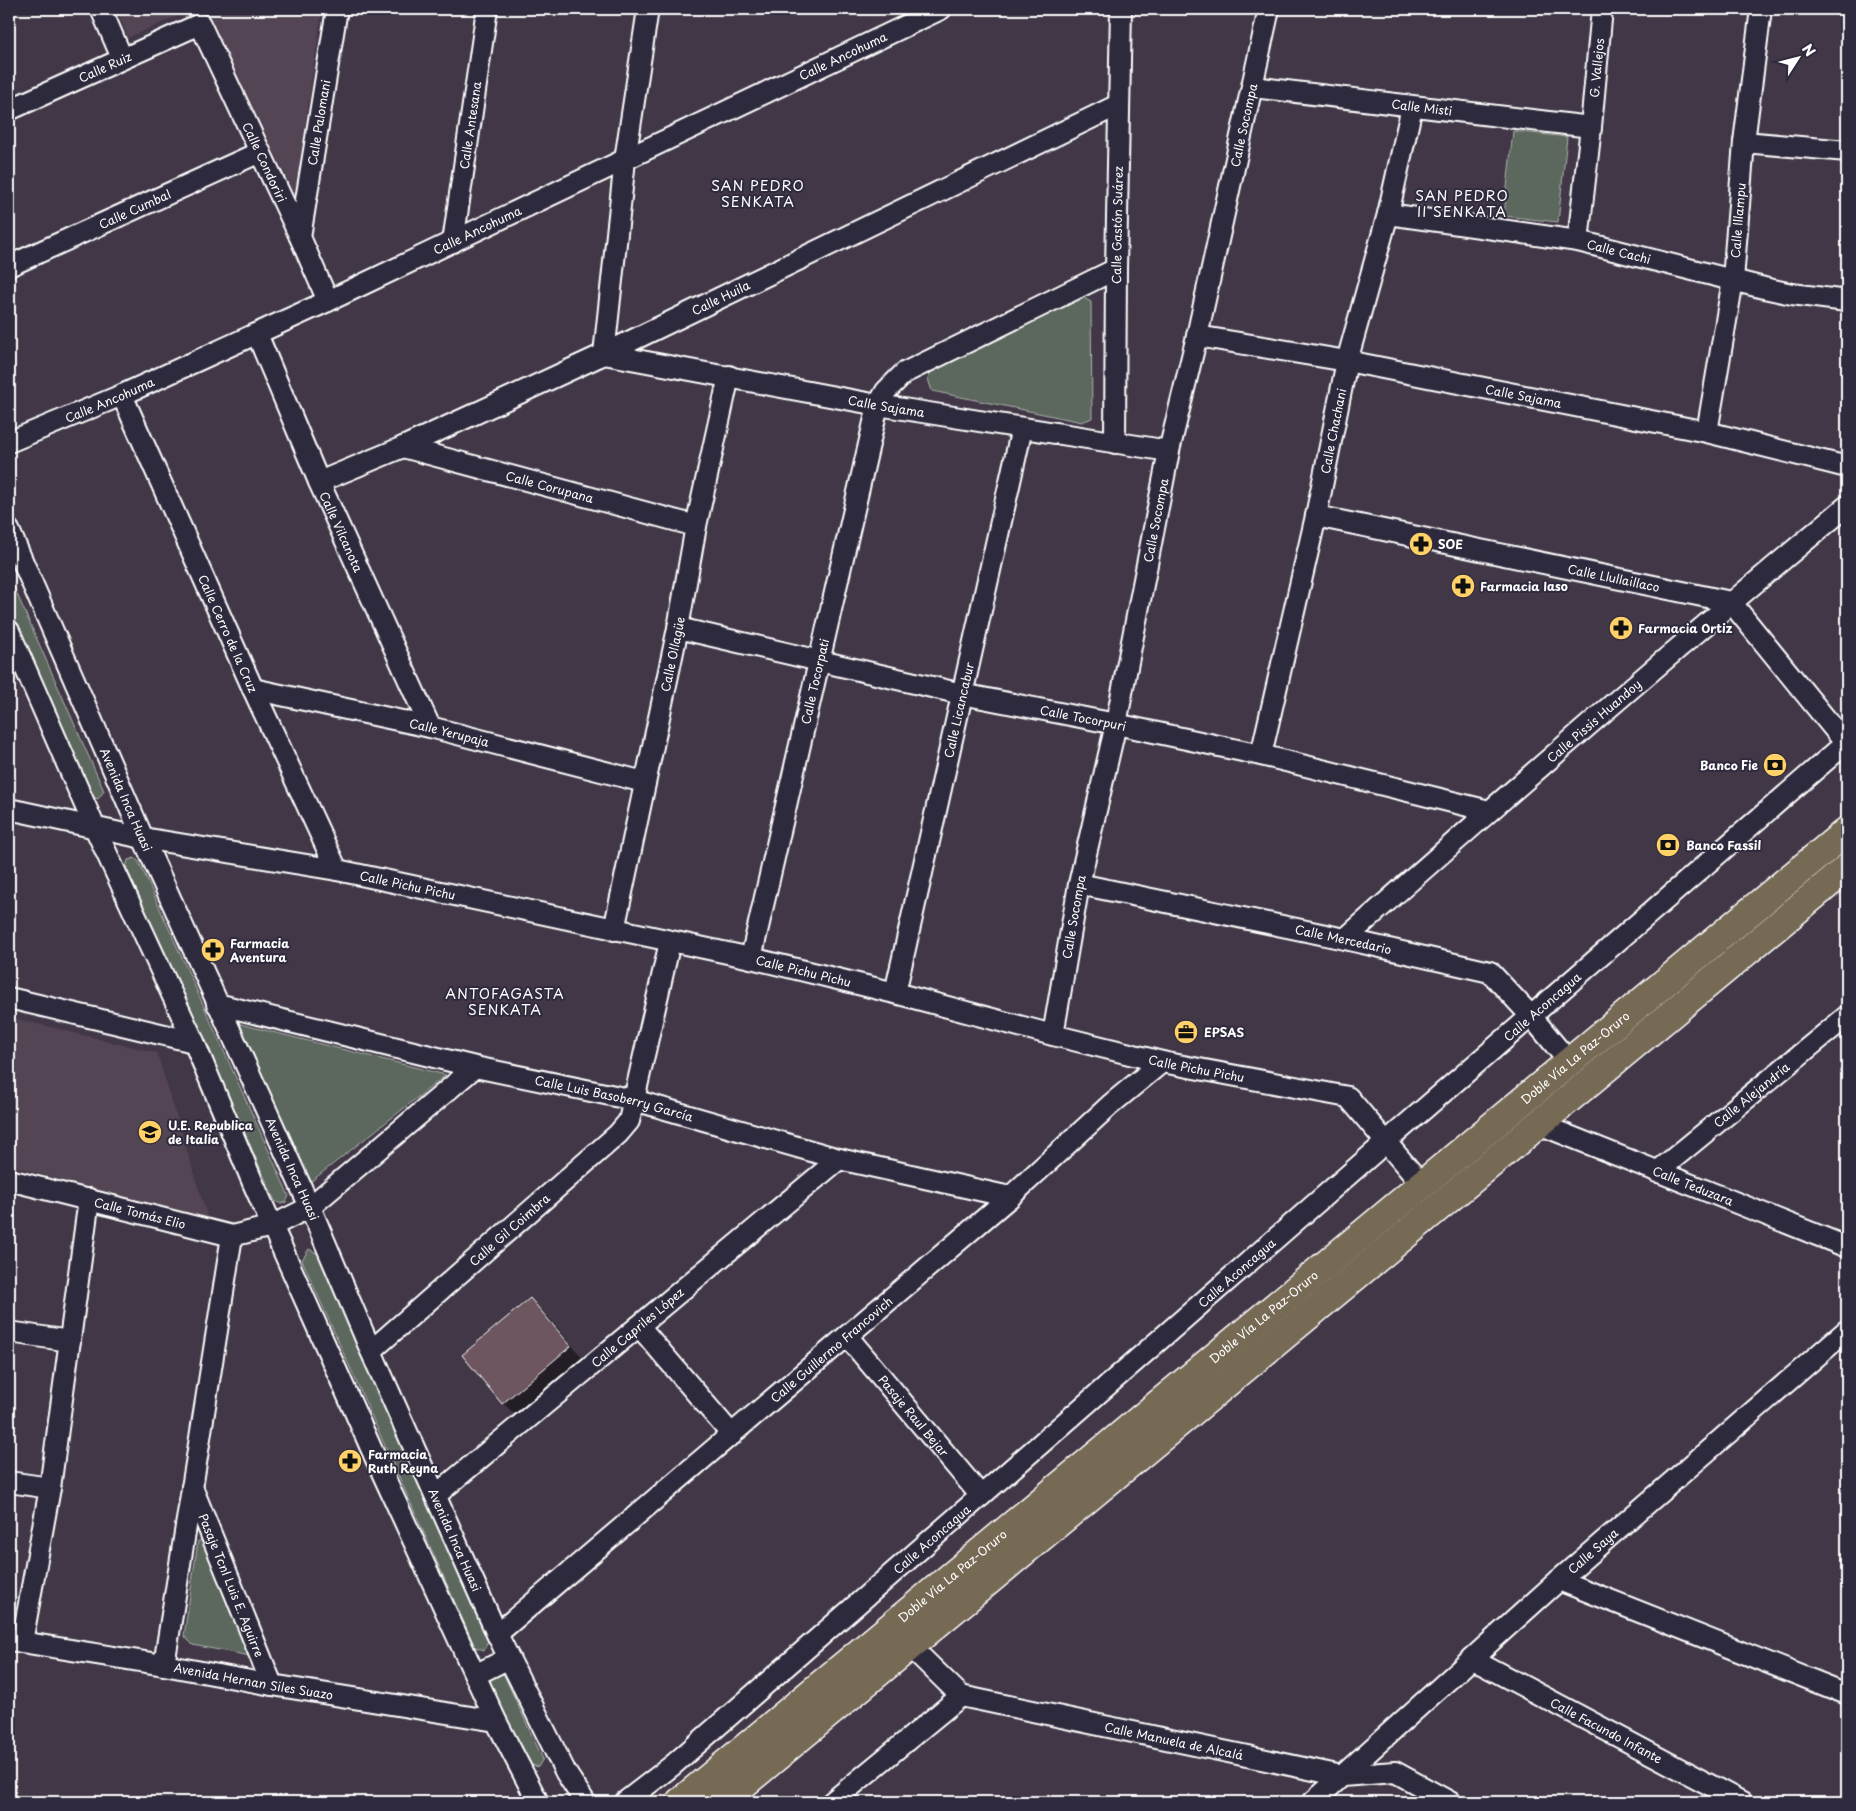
<svg xmlns="http://www.w3.org/2000/svg" width="1856" height="1811" font-family="'Playpen Sans',sans-serif">
<style>
.built{fill:#534452}
.green{fill:#5b675d;stroke:#adb3ae}
.shadow{fill:#0007}
.building{fill:#6d565f;stroke:#fff}
.lines{fill:none;stroke-linecap:round;stroke-linejoin:round}
.minor-casing{stroke:#fff;stroke-width:24}
.highway-casing{stroke:#fff;stroke-width:31}
.minor{stroke:#2f2a3d;stroke-width:20}
.highway{stroke:#776a54;stroke-width:28}
.labels{text-anchor:middle;dominant-baseline:central;stroke-width:4;stroke-linejoin:round;paint-order:stroke}
.street-label{font-size:12px;fill:#fff;stroke:#2f2a3d}
.poi-label{font-size:12px;font-weight:bold;fill:#fff;stroke:#2f2a3d;text-anchor:start}
.neighbourhood-label{font-size:14px;letter-spacing:1px;fill:#fff;stroke:#2f2a3d}
</style>
<rect width="100%" height="100%" fill="#423747"/>
<filter id="ink" filterUnits="userSpaceOnUse"><feTurbulence type="fractalNoise" baseFrequency=".02" numOctaves="2"/><feDisplacementMap in="SourceGraphic" scale="10" xChannelSelector="R" yChannelSelector="G"/><feConvolveMatrix kernelMatrix="1 2 1 2 8 2 1 2 1" color-interpolation-filters="sRGB"/></filter>
<g filter="url(#ink)">
<g class="built">
<path d="M116,9H193L128,38Z"/>
<path d="M206,9H322L295,196Z"/>
<path d="M9,1017L157,1053L209,1222L9,1165Z"/>
</g>
<g class="green">
<path d="M1513,131L1567,137L1558,222L1504,216Z"/>
<path d="M1082,297L1091,302L1092,418L1082,422L932,391L928,379L931,370Z"/>
<path d="M9,576L104,791L98,799L91,796L9,614Z"/>
<path d="M135,858L139,862L289,1196L286,1202L281,1204L275,1201L126,867L128,860Z"/>
<path d="M240,1024L446,1075L309,1183Z"/>
<path d="M309,1249L318,1254L488,1641L484,1650L475,1647L302,1260Z"/>
<path d="M206,1540L250,1656L193,1645L184,1636L198,1541Z"/>
<path d="M494,1671L504,1675L543,1759L538,1767L529,1764L490,1683Z"/>
</g>
<path class="shadow" d="M530,1299L550,1319L590,1367L523,1423L503,1403Z"/>
<path class="building" d="M530,1298L571,1346L502,1404L462,1355Z"/>
<g class="lines">
<g class="minor-casing">
<g id="minor">
<path d="M101,9L122,58"/>
<path id="s1" d="M648,9L625,160L604,354L878,405L1169,451"/>
<path id="s2" d="M1253,87L1591,127"/>
<path id="s3" d="M9,110L200,24L300,237L328,301"/>
<path d="M1744,142L1847,151"/>
<path id="s4" d="M1388,214L1578,241L1764,288L1792,294L1847,301"/>
<path id="s5" d="M300,237L337,9"/>
<path id="s6" d="M1578,241L1591,127L1602,9"/>
<path id="s7" d="M453,242L487,9"/>
<path id="s8" d="M9,266L260,152"/>
<path id="s9" d="M257,334L319,482L430,727"/>
<path id="s10" d="M1197,336L1347,361L1707,432L1847,467"/>
<path id="s11" d="M122,395L253,689L337,870"/>
<path id="s12" d="M1707,432L1733,280L1744,142L1761,9"/>
<path id="s13" d="M9,442L122,395L328,301L941,9"/>
<path id="s14" d="M1115,443L1116,269L1121,9"/>
<path id="s15" d="M403,447L696,526"/>
<path id="s16" d="M319,482L403,447L604,354L1118,105"/>
<path id="s17" d="M1316,516L1731,602L1847,745"/>
<path id="s18" d="M9,530L143,838L310,1207L371,1351L497,1634L566,1773L585,1802"/>
<path id="s19" d="M678,628L962,694L1116,724L1261,755L1489,811"/>
<path d="M9,631L95,828L194,1042L253,1183L375,1457L496,1721L538,1802"/>
<path id="s20" d="M253,689L430,727L644,782"/>
<path id="s21" d="M1261,755L1316,516L1347,361L1388,214L1412,107"/>
<path id="s22" d="M9,809L143,838L337,870L751,958L895,993L1053,1035L1162,1062L1348,1097L1423,1186"/>
<path id="s23" d="M1079,884L1345,939L1490,972L1531,1016L1569,1062"/>
<path id="s24" d="M614,930L678,628L696,526L729,376"/>
<path id="s25" d="M1345,939C1510,792 1677,647 1847,506"/>
<path id="s26" d="M751,958L878,405L886,391L904,373L1116,269"/>
<path id="s27" d="M895,993L1022,428"/>
<path d="M9,998L194,1042"/>
<path id="s28" d="M217,1004L475,1067L634,1100L839,1159L1010,1197"/>
<path id="s29" d="M1053,1035L1079,884L1116,724L1169,451L1197,336L1269,9"/>
<path id="s30" d="M1539,1124L1847,1247"/>
<path id="s31" d="M1657,1172L1847,1016"/>
<path id="s32" d="M9,1180L232,1236L272,1226L310,1207L475,1067"/>
<path d="M639,1326L732,1435"/>
<path d="M9,1332L70,1341"/>
<path id="s33" d="M847,1336L981,1496"/>
<path id="s34" d="M371,1351L618,1134L629,1121L670,942"/>
<path d="M9,1482L50,1488"/>
<path id="s35" d="M192,1487L272,1685"/>
<path id="s36" d="M436,1495L839,1159"/>
<path d="M1559,1580L1847,1694"/>
<path id="s37" d="M497,1634L1010,1197L1110,1105L1162,1062"/>
<path id="s38" d="M9,1640L164,1665L272,1685L496,1721"/>
<path d="M22,1642L50,1488L89,1199"/>
<path id="s39" d="M910,1646L961,1696L1342,1776L1395,1772L1450,1802"/>
<path id="s40" d="M1472,1659L1742,1802"/>
<path d="M164,1665L232,1236"/>
<path d="M475,1675L509,1658"/>
<path id="s41" d="M625,1802L673,1765L1386,1142L1847,742"/>
<path d="M832,1802L961,1696"/>
<path id="s42" d="M1313,1802L1559,1580L1847,1330"/>
</g>
</g>
<g class="highway-casing">
<g id="highway">
<path id="s43" d="M680,1802L1847,831"/>
<path d="M722,1802L1847,868"/>
</g>
</g>
<use href="#minor" class="minor"/>
<use href="#highway" class="highway"/>
</g>
</g>
<defs>
<g id="pharmacy-disc" transform="scale(1.25)"><circle r="9.5" fill="#ffd166" stroke="#2f2a3d"/><path d="M-2-6h4v4h4v4h-4v4h-4v-4h-4v-4h4Z" fill="#111"/></g>
<g id="bank-disc" transform="scale(1.25)"><circle r="9.5" fill="#ffd166" stroke="#2f2a3d"/><path d="M-6-4H6V4H-6ZM0-2.3a2.3 2.3 0 1 0 0 4.6a2.3 2.3 0 1 0 0-4.6Z" fill="#111"/></g>
<g id="office-disc" transform="scale(1.25)"><circle r="9.5" fill="#ffd166" stroke="#2f2a3d"/><path d="M-6-3h4V-5.5h4V-3h4V5H-6ZM-1-4.5V-3h2v-1.5ZM-6 0V1H6V0Z" fill="#111"/></g>
<g id="school-disc" transform="scale(1.25)"><circle r="9.5" fill="#ffd166" stroke="#2f2a3d"/><path d="M0-5L7-2L0 1L-7-2ZM-4 1L0 2.5L4 1V4Q0 6-4 4Z" fill="#111"/></g>
</defs>
<g fill-rule="evenodd">
<use href="#pharmacy-disc" x="1421" y="544"/>
<use href="#pharmacy-disc" x="1463" y="586"/>
<use href="#pharmacy-disc" x="1621" y="628"/>
<use href="#bank-disc" x="1775" y="765"/>
<use href="#bank-disc" x="1668" y="845"/>
<use href="#pharmacy-disc" x="213" y="950"/>
<use href="#office-disc" x="1186" y="1032"/>
<use href="#school-disc" x="150" y="1132"/>
<use href="#pharmacy-disc" x="350" y="1461"/>
</g>
<g class="labels">
<g class="street-label">
<text stroke="none"><textPath href="#s13" startOffset="919">Calle Ancohuma</textPath></text>
<text stroke="none"><textPath href="#s3" startOffset="105">Calle Ruiz</textPath></text>
<text stroke="none"><textPath href="#s6" startOffset="174">G. Vallejos</textPath></text>
<text stroke="none"><textPath href="#s2" startOffset="170">Calle Misti</textPath></text>
<text stroke="none"><textPath href="#s5" startOffset="116">Calle Palomani</textPath></text>
<text stroke="none"><textPath href="#s7" startOffset="118">Calle Antesana</textPath></text>
<text stroke="none"><textPath href="#s29" startOffset="930">Calle Socompa</textPath></text>
<text stroke="none"><textPath href="#s3" startOffset="362">Calle Condoriri</textPath></text>
<text stroke="none"><textPath href="#s8" startOffset="138">Calle Cumbal</textPath></text>
<text stroke="none"><textPath href="#s12" startOffset="214">Calle Illampu</textPath></text>
<text stroke="none"><textPath href="#s14" startOffset="218">Calle Gastón Suárez</textPath></text>
<text stroke="none"><textPath href="#s13" startOffset="514">Calle Ancohuma</textPath></text>
<text stroke="none"><textPath href="#s4" startOffset="234">Calle Cachi</textPath></text>
<text stroke="none"><textPath href="#s16" startOffset="442">Calle Huila</textPath></text>
<text stroke="none"><textPath href="#s10" startOffset="332">Calle Sajama</textPath></text>
<text stroke="none"><textPath href="#s13" startOffset="109">Calle Ancohuma</textPath></text>
<text stroke="none"><textPath href="#s1" startOffset="635">Calle Sajama</textPath></text>
<text stroke="none"><textPath href="#s21" startOffset="332">Calle Chachani</textPath></text>
<text stroke="none"><textPath href="#s15" startOffset="152">Calle Corupana</textPath></text>
<text stroke="none"><textPath href="#s29" startOffset="525">Calle Socompa</textPath></text>
<text stroke="none"><textPath href="#s9" startOffset="215">Calle Vilcanota</textPath></text>
<text stroke="none"><textPath href="#s17" startOffset="304">Calle Llullaillaco</textPath></text>
<text stroke="none"><textPath href="#s11" startOffset="261">Calle Cerro de la Cruz</textPath></text>
<text stroke="none"><textPath href="#s24" startOffset="282">Calle Ollagüe</textPath></text>
<text stroke="none"><textPath href="#s26" startOffset="284">Calle Tocorpati</textPath></text>
<text stroke="none"><textPath href="#s27" startOffset="290">Calle Licancabur</textPath></text>
<text stroke="none"><textPath href="#s19" startOffset="415">Calle Tocorpuri</textPath></text>
<text stroke="none"><textPath href="#s25" startOffset="331">Calle Pissis Huandoy</textPath></text>
<text stroke="none"><textPath href="#s20" startOffset="201">Calle Yerupaja</textPath></text>
<text stroke="none"><textPath href="#s18" startOffset="294">Avenida Inca Huasi</textPath></text>
<text stroke="none"><textPath href="#s22" startOffset="406">Calle Pichu Pichu</textPath></text>
<text stroke="none"><textPath href="#s29" startOffset="120">Calle Socompa</textPath></text>
<text stroke="none"><textPath href="#s23" startOffset="270">Calle Mercedario</textPath></text>
<text stroke="none"><textPath href="#s22" startOffset="811">Calle Pichu Pichu</textPath></text>
<text stroke="none"><textPath href="#s41" startOffset="1214">Calle Aconcagua</textPath></text>
<text stroke="none"><textPath href="#s43" startOffset="1164">Doble Vía La Paz-Oruro</textPath></text>
<text stroke="none"><textPath href="#s22" startOffset="1216">Calle Pichu Pichu</textPath></text>
<text stroke="none"><textPath href="#s31" startOffset="122">Calle Alejandría</textPath></text>
<text stroke="none"><textPath href="#s28" startOffset="408">Calle Luis Basoberry García</textPath></text>
<text stroke="none"><textPath href="#s18" startOffset="699">Avenida Inca Huasi</textPath></text>
<text stroke="none"><textPath href="#s30" startOffset="166">Calle Teduzara</textPath></text>
<text stroke="none"><textPath href="#s32" startOffset="135">Calle Tomás Elio</textPath></text>
<text stroke="none"><textPath href="#s34" startOffset="184">Calle Gil Coimbra</textPath></text>
<text stroke="none"><textPath href="#s41" startOffset="809">Calle Aconcagua</textPath></text>
<text stroke="none"><textPath href="#s43" startOffset="759">Doble Vía La Paz-Oruro</textPath></text>
<text stroke="none"><textPath href="#s36" startOffset="262">Calle Capriles López</textPath></text>
<text stroke="none"><textPath href="#s37" startOffset="439">Calle Guillermo Francovich</textPath></text>
<text stroke="none"><textPath href="#s33" startOffset="104">Pasaje Raul Bejar</textPath></text>
<text stroke="none"><textPath href="#s18" startOffset="1104">Avenida Inca Huasi</textPath></text>
<text stroke="none"><textPath href="#s41" startOffset="404">Calle Aconcagua</textPath></text>
<text stroke="none"><textPath href="#s42" startOffset="376">Calle Saya</textPath></text>
<text stroke="none"><textPath href="#s43" startOffset="354">Doble Vía La Paz-Oruro</textPath></text>
<text stroke="none"><textPath href="#s35" startOffset="106">Pasaje Tcnl Luis E. Aguirre</textPath></text>
<text stroke="none"><textPath href="#s38" startOffset="248">Avenida Hernan Siles Suazo</textPath></text>
<text stroke="none"><textPath href="#s40" startOffset="152">Calle Facundo Infante</textPath></text>
<text stroke="none"><textPath href="#s39" startOffset="289">Calle Manuela de Alcalá</textPath></text>
</g>
<g class="poi-label">
<text x="1438" y="544">SOE</text>
<text x="1480" y="586">Farmacia Iaso</text>
<text x="1638" y="628">Farmacia Ortiz</text>
<text x="1758" y="765" text-anchor="end">Banco Fie</text>
<text x="1686" y="845">Banco Fassil</text>
<text x="230" y="943">Farmacia<tspan x="230" dy="14">Aventura</tspan></text>
<text x="1204" y="1032">EPSAS</text>
<text x="168" y="1125">U.E. Republica<tspan x="168" dy="14">de Italia</tspan></text>
<text x="368" y="1454">Farmacia<tspan x="368" dy="14">Ruth Reyna</tspan></text>
</g>
<g class="neighbourhood-label">
<text x="758" y="185">SAN PEDRO<tspan x="758" dy="16">SENKATA</tspan></text>
<text x="1462" y="195">SAN PEDRO<tspan x="1462" dy="16">II SENKATA</tspan></text>
<text x="505" y="993">ANTOFAGASTA<tspan x="505" dy="16">SENKATA</tspan></text>
</g>
</g>
<rect width="1856" height="1811" fill="none" stroke="#2f2a3d" stroke-width="30"/>
<rect x="15" y="15" width="1826" height="1781" fill="none" stroke="#fff" stroke-width="2" filter="url(#ink)"/>
<g transform="translate(1798 58) rotate(54)" stroke="#2f2a3d" stroke-width="4" paint-order="stroke">
<path d="M0-4L9 19L0 12L-9 19Z" fill="#ffffff"/>
<text y="-8" font-size="14" font-weight="bold" text-anchor="middle" fill="#ffffff">N</text>
</g>
</svg>
